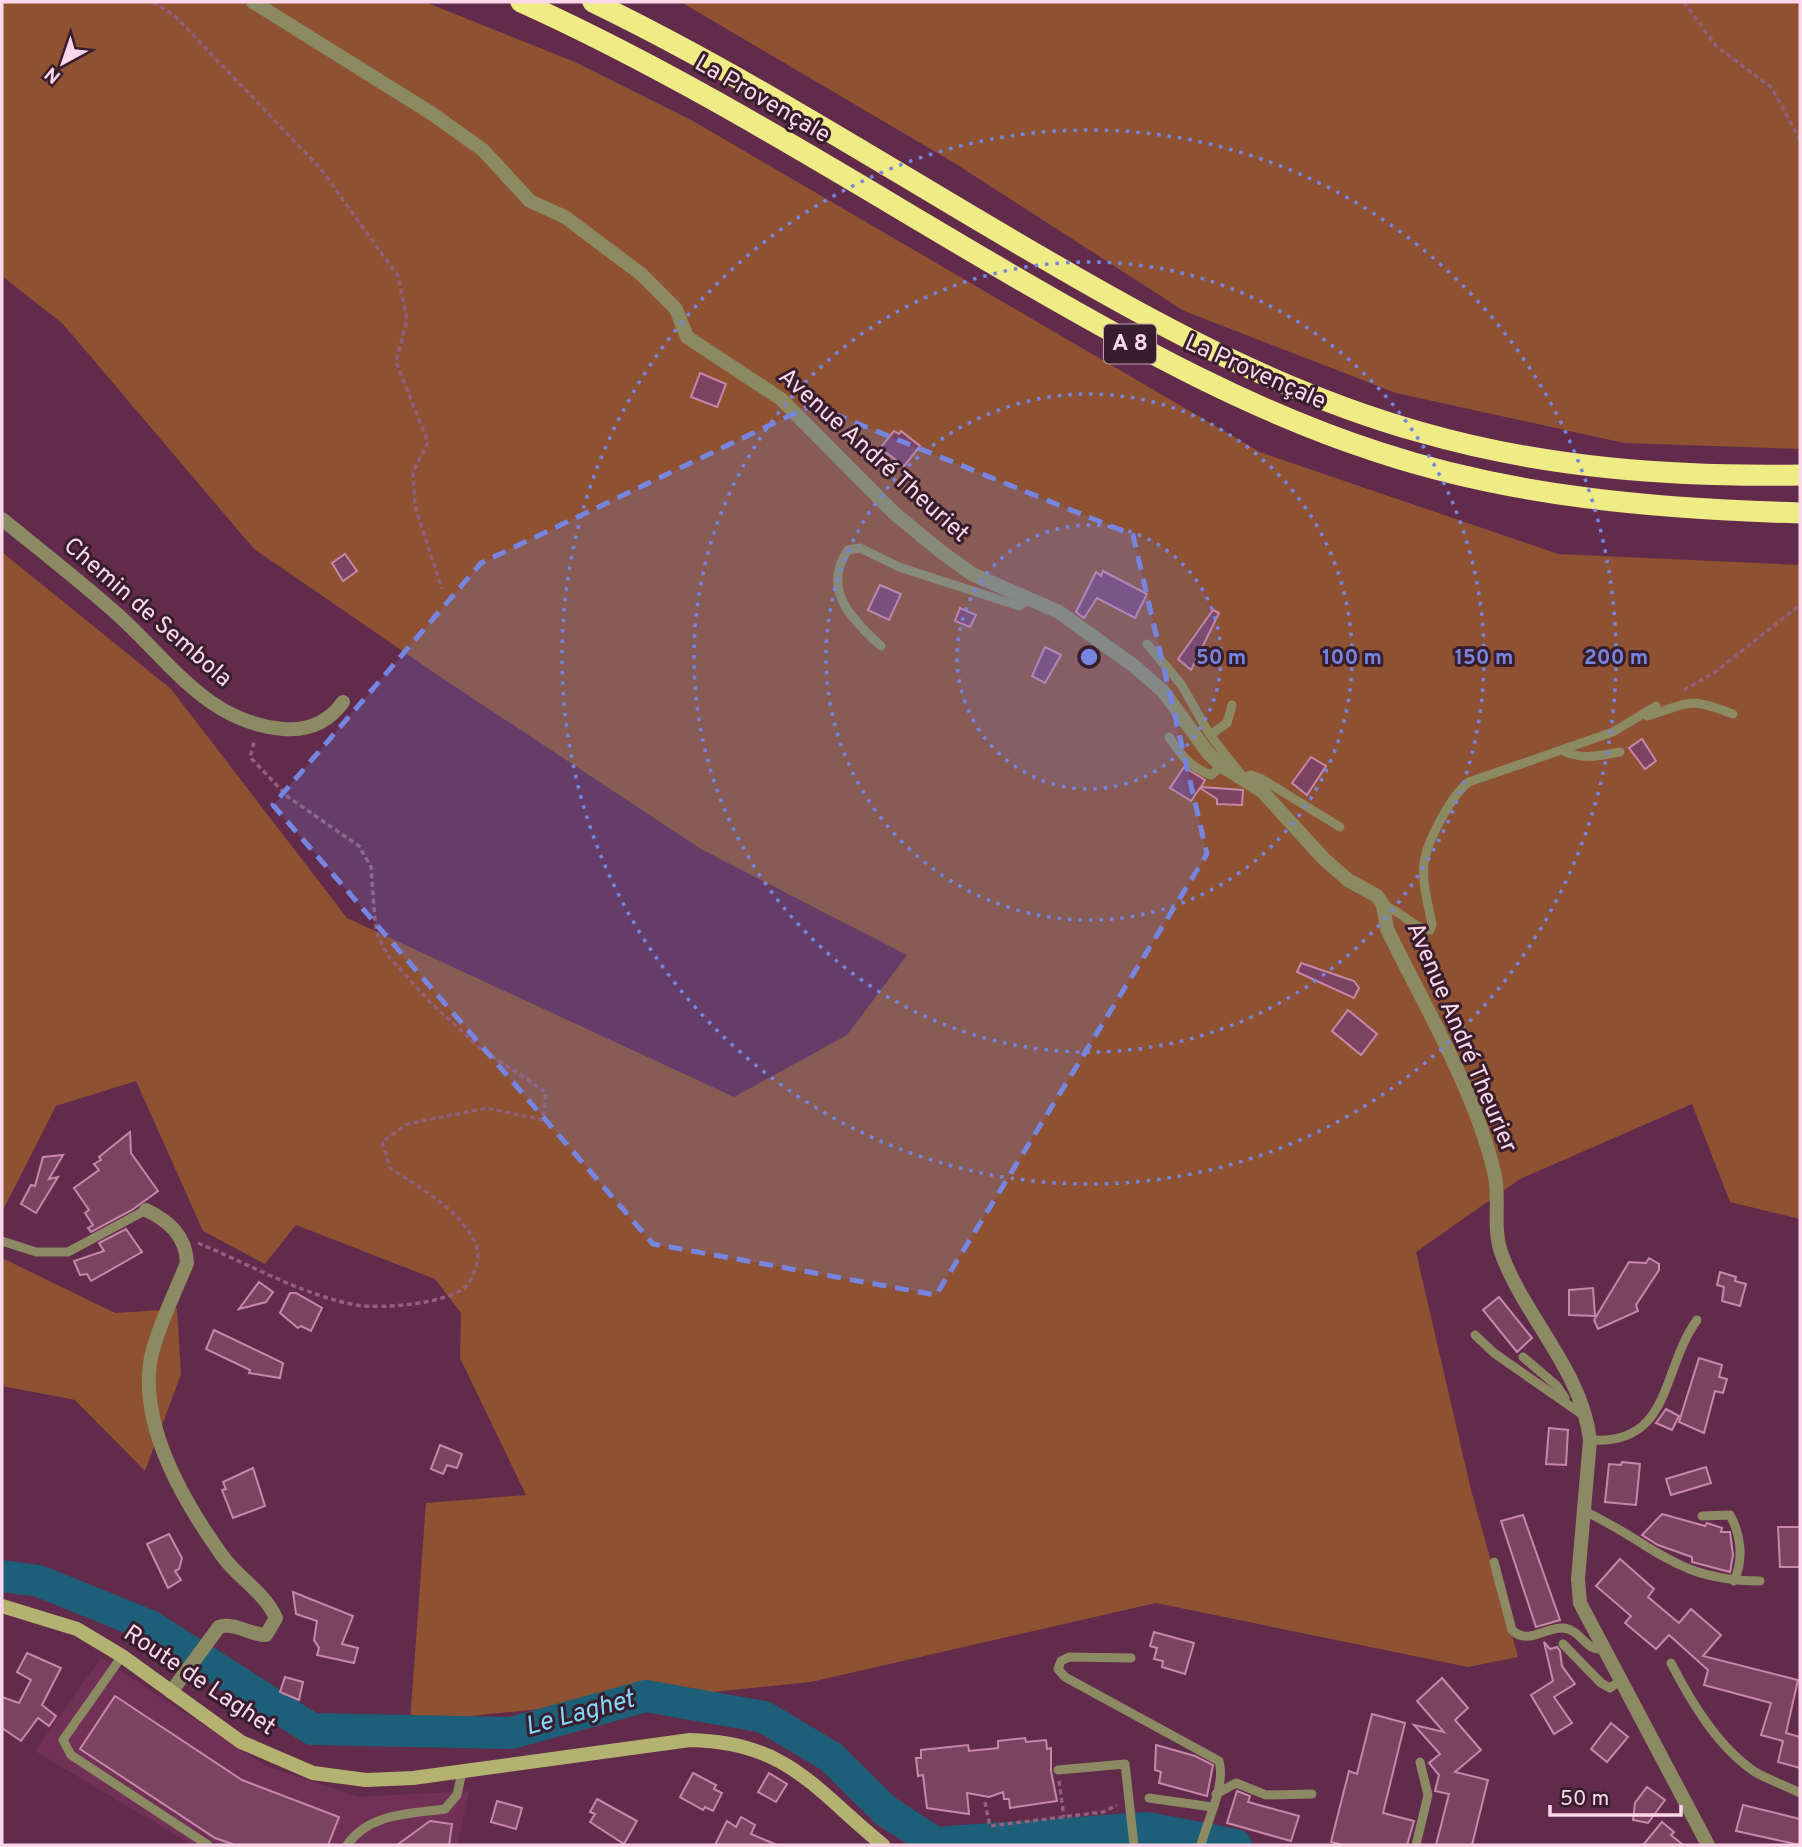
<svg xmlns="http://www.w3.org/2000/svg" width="1802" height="1847" font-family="Overpass,sans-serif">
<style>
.built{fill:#713156}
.green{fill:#8e5132}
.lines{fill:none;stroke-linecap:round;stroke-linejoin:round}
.river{stroke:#1d5f78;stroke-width:32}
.building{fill:#7c4262;stroke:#c887a9;stroke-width:2}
.path{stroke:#91607b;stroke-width:3.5;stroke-dasharray:5 3.5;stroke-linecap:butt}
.lane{stroke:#8b8a62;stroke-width:9}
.street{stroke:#8b8a62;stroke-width:14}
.secondary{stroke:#b4b271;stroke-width:14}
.highway{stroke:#f0ec85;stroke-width:21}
.marked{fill:#7685df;fill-opacity:0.2;stroke:#7685df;stroke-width:5;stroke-dasharray:14 9;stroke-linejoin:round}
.ring{fill:none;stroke:#7685df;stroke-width:3.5;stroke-dasharray:3.5 7}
.labels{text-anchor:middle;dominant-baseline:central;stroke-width:6;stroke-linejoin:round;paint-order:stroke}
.shield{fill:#381e2c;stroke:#c0a0b0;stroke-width:2}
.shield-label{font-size:23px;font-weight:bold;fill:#fbd8e9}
.street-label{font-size:24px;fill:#fbd8e9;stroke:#381e2c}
.water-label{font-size:26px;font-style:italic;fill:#84d6f9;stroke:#381e2c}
.centre{fill:#7685df;stroke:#381e2c;stroke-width:3.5}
.ring-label{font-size:21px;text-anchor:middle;font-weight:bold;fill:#7685df;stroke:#381e2c;stroke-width:6;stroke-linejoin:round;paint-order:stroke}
</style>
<rect width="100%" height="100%" fill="#622b4b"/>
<path class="built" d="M101,1658L264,1765L358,1797L469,1791L457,1845H192L35,1751Z"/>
<g class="green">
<path d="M2,2H425L575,62L693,121L1260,452L1558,554L1800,565V1219L1730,1202L1692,1104L1520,1179L1416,1252L1471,1490L1518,1657L1468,1667L1156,1603L811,1682L410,1722L426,1503L526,1495L460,1358L461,1313L435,1279L296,1225L265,1264L203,1231L136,1081L56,1106L2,1212V552L171,689L347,918L734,1097L847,1035L907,955L701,849L442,678L254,549L63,324L2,276Z"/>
<path d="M681,2H1800V449L1624,443L1396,393L1184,311L956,164Z"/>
<path d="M2,1258L115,1313L177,1309L181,1374L145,1471L75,1400L2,1386Z"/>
</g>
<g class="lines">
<path class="river" d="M2,1576L39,1581L150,1626L312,1729L511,1733L646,1696L764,1717L831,1757L886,1811L935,1843L1147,1828L1236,1845"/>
</g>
<g class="building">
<path d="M700,373L726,384L717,407L691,397Z"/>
<path d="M894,431L899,434L901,431L920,446L904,466L880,448Z"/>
<path d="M345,554L357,571L343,581L332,563Z"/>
<path d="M1103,571L1147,594L1135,618L1097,598L1084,618L1076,612L1096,572L1101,576Z"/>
<path d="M880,585L901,594L889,620L868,610Z"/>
<path d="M960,608L976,615L970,627L955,621Z"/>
<path d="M1213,610L1219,613L1191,670L1178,659Z"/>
<path d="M1045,647L1061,655L1045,683L1032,676Z"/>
<path d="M1642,739L1656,761L1645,769L1629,748Z"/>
<path d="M1311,757L1326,766L1307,795L1292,783Z"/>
<path d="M1184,767L1205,780L1201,787L1243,790L1242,805L1217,804V799L1200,788L1191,801L1180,794L1170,788Z"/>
<path d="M1301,963L1354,981L1359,988L1354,998L1297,972Z"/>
<path d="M1348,1010L1377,1034L1361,1055L1332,1031Z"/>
<path d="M130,1132L131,1153L158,1191L132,1210L91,1232L88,1228L93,1225L85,1213L89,1210L74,1188L99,1170L94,1164L101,1160L99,1157Z"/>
<path d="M63,1155L49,1179L58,1177L36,1213L21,1204L31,1185L35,1186L43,1157Z"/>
<path d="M126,1229L142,1252L91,1281L87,1274L80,1275L74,1261L104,1251L99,1243Z"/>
<path d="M1649,1258L1659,1264V1270L1636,1305L1638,1311L1598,1329L1594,1320L1629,1262L1646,1263Z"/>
<path d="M1720,1272L1736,1277L1735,1281L1746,1284L1740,1306L1722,1301L1724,1287L1717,1285Z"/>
<path d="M259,1282L273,1292L266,1302L239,1309Z"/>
<path d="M1593,1288L1595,1316L1569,1315V1290Z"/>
<path d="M290,1293H296L322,1308L311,1331L301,1326L298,1328L280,1313Z"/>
<path d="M1499,1297L1532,1338L1517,1352L1483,1310Z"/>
<path d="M214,1330L283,1363L280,1378L249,1373L250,1370L206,1349Z"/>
<path d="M1699,1358L1722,1365L1719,1377L1727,1379L1723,1393L1715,1391L1704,1433L1679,1422Z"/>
<path d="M1666,1409L1679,1416L1672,1430L1656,1423Z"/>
<path d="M1549,1428L1568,1430L1566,1465L1546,1464Z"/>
<path d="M440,1445L462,1454L457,1468L447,1465L443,1474L431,1469Z"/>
<path d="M1622,1462L1640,1464L1636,1505L1605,1502L1609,1464L1621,1465Z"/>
<path d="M1706,1467L1711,1483L1671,1495L1666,1479Z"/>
<path d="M253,1468L265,1506L233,1518L222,1490L226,1489L223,1482Z"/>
<path d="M1662,1514L1705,1526L1707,1523L1722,1528L1721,1532H1730L1733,1555L1730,1572L1692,1562V1557L1658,1545L1642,1535Z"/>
<path d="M1523,1515L1560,1620L1536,1627L1501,1521Z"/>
<path d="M1778,1527H1800V1567H1780Z"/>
<path d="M169,1534L182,1558L179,1569L175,1571L181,1580L168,1588L147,1544Z"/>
<path d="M1620,1559L1654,1589L1648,1597L1679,1623L1691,1609L1721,1635L1703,1656L1798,1680L1786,1733L1800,1737V1768L1778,1762L1783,1741L1761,1735L1771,1703L1704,1685L1708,1670L1669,1635L1656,1649L1625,1623L1631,1616L1596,1586Z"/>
<path d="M293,1592L353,1616L342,1644L358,1648L354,1663L317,1655L319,1648L314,1640L317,1621L296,1614Z"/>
<path d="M1154,1632L1194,1643L1185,1674L1162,1667L1163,1661L1154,1659L1157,1648L1150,1646Z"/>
<path d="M1544,1642L1550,1649L1557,1647L1560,1651L1562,1666L1575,1684L1554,1697L1572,1723L1554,1734L1531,1695L1553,1681Z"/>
<path d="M27,1653L61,1668L42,1705L56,1716L49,1726L38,1718L21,1741L2,1728V1697L19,1703L31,1680L17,1672Z"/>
<path d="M285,1677L303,1682L299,1700L280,1692Z"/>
<path d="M1442,1678L1468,1708L1455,1720L1481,1750L1455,1772L1488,1780L1472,1845H1436L1449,1794L1435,1791L1439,1775L1429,1763L1440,1754L1414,1725L1444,1732L1417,1701Z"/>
<path d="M115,1696L242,1780L339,1817L328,1845H235L215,1838L80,1749Z"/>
<path d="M1372,1714L1405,1723L1383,1813L1414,1821L1407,1845H1344L1331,1842L1349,1771L1357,1774Z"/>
<path d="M1611,1723L1628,1737L1607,1762L1591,1749Z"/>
<path d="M1025,1738L1026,1742L1046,1740L1047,1749L1051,1748V1771L1057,1801L1010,1808L1009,1799H1004L1003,1792L989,1797L967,1793L969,1814L927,1808L923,1775L918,1776L916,1758H921V1750L968,1745L969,1751L998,1748V1741Z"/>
<path d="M1156,1745L1195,1756L1213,1765L1207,1796L1159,1783L1161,1772L1155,1770Z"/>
<path d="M693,1773L716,1785L714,1789L722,1793L713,1811L705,1807L703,1810L680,1797Z"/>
<path d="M769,1773L787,1784L776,1802L758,1792Z"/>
<path d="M1647,1787L1665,1800L1648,1823L1633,1820L1635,1803Z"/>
<path d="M1237,1791L1250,1796L1248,1802L1299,1816L1291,1841L1227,1823Z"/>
<path d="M597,1799L637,1821L624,1844L590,1822L595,1814L590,1812Z"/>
<path d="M497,1801L522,1808L516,1829L491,1822Z"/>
<path d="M1743,1805L1800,1819V1845L1736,1831Z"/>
<path d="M741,1817L755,1825L751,1834L777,1845H715L727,1821L736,1827Z"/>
<path d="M430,1821L452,1824L449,1845H397Z"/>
<path d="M1662,1822L1674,1832L1671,1835L1683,1845H1643Z"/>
</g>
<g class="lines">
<g class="path">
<path d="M153,2L174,15L320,168L398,276L407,320L396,362L428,442L413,472L415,506L442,589"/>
<path d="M1684,2L1716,46L1772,88L1800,140"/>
<path d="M1684,690L1715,672L1800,605"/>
<path d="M198,1243C249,1264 302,1295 356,1305C382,1309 444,1304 464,1288C470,1284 472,1276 475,1270C479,1261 479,1249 474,1240C456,1207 420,1188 390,1168L382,1142L407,1124L487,1108L543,1120L546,1092L481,1049L431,1003L389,957L378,937L375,922L371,867L359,846L288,797L250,757L255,739"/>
<path d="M1059,1781L1064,1817"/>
<path d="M985,1802L990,1826L1103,1812L1117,1805"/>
</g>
<g class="lane">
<path d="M1147,644L1181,684L1210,735L1243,777L1251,775L1262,779L1340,827"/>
<path d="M881,646C852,620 821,589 848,550L860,548L899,567L1019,606L1031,598"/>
<path d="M1647,716C1692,703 1686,696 1733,714"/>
<path d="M1210,735L1227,723L1232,705"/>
<path d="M1169,737C1181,755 1190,767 1211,775L1222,766"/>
<path d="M1563,751C1583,760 1599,756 1620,752"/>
<path d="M1383,905C1400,910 1414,929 1430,930L1432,924C1428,904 1422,884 1424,863C1427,841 1452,794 1469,782L1613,732L1656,706"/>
<path d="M2,1241L36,1252H68L146,1210"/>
<path d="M1475,1335L1494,1353L1583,1415"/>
<path d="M1523,1357L1557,1386L1565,1398"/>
<path d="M1590,1440C1672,1446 1661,1369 1697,1320"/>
<path d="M1584,1511C1654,1543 1674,1581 1760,1581"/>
<path d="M1702,1516L1730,1515C1741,1535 1744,1559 1734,1581"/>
<path d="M1494,1562L1512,1630C1528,1646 1546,1626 1564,1628C1583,1631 1585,1653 1606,1649"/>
<path d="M1563,1644L1601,1683L1610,1688L1622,1679"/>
<path d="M122,1656L63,1740L71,1755L208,1845"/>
<path d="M1131,1658L1069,1657L1061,1661L1058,1669L1065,1677L1219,1761C1226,1785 1207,1821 1201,1845"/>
<path d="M1671,1663C1691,1702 1718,1747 1755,1772C1769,1780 1786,1786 1800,1793"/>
<path d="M1058,1770L1125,1764L1134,1845"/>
<path d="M1216,1794L1236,1783L1266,1795L1312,1794"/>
<path d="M1149,1798L1212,1807"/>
<path d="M347,1845C369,1813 410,1814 445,1809L457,1795L462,1772"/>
<path d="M1416,1845L1428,1795L1420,1762"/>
</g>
<g class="street">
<path d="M253,2L431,113L483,150L530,201L565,217L641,274L676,309L687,337L781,399L893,512L940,551L972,574L1059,612L1134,666L1163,691L1208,753L1222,766L1262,791L1324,859L1348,880L1377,896L1383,905L1387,929C1424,1005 1477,1094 1495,1176C1500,1202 1492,1229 1502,1255C1526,1319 1582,1371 1590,1440L1578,1579L1580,1603L1708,1845"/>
<path d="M2,519C40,550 80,581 117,614C170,661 206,722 283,729C308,731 328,723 343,702"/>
<path d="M146,1210C169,1221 186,1236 187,1263C176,1290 154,1336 150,1363C141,1429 184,1502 221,1554C237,1578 264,1591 276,1618L266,1635C250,1635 235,1622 219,1627L171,1692"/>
</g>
<path class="secondary" d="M2,1606L77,1629L122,1656L241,1742L313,1773L366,1780L413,1778L690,1740C788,1742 814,1789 883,1845"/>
<g class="highway">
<path d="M521,2C696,81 858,186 1024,282C1138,348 1252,411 1378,452C1514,497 1658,509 1800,513"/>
<path d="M593,2C750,78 897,174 1048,261C1166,330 1288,395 1420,432C1545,468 1671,477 1800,475"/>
</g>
</g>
<path class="marked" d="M812,405L1133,535L1207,854L936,1295L653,1244L273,805L481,563Z"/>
<circle cx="1089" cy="657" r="132" fill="#7685df" fill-opacity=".12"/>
<g class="ring">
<circle cx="1089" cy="657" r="132"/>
<circle cx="1089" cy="657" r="263"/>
<circle cx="1089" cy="657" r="395"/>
<circle cx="1089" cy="657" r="527"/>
</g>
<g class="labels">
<rect class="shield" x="1104" y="324.5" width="52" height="39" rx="5"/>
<g class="shield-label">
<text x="1130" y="344">A 8</text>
</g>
<g class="street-label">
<text transform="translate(762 100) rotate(30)">La Provençale</text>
<text transform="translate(1255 373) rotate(24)">La Provençale</text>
<text transform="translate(873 456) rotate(42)">Avenue André Theuriet</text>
<text transform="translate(147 613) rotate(41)">Chemin de Sembola</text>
<text transform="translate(1461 1038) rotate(67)">Avenue André Theurier</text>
<text transform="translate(199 1681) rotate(34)">Route de Laghet</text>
</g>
<g class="water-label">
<text transform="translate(580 1714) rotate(-15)">Le Laghet</text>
</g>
</g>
<circle cx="1089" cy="657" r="10" class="centre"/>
<g class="ring-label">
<text x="1221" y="664">50 m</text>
<text x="1352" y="664">100 m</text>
<text x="1484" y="664">150 m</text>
<text x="1616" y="664">200 m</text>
</g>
<rect width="1802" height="1847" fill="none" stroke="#fbd8e9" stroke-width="7"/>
<g transform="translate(63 63) rotate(220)" stroke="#381e2c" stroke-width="5" paint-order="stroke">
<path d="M0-5L12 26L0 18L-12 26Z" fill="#fbd8e9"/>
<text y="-10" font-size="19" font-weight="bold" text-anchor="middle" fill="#fbd8e9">N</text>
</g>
<path d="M1550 1805v10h131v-10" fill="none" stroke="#fbd8e9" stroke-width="3.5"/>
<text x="1560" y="1805" font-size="21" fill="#fbd8e9" stroke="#381e2c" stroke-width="5" paint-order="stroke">50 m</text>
</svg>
